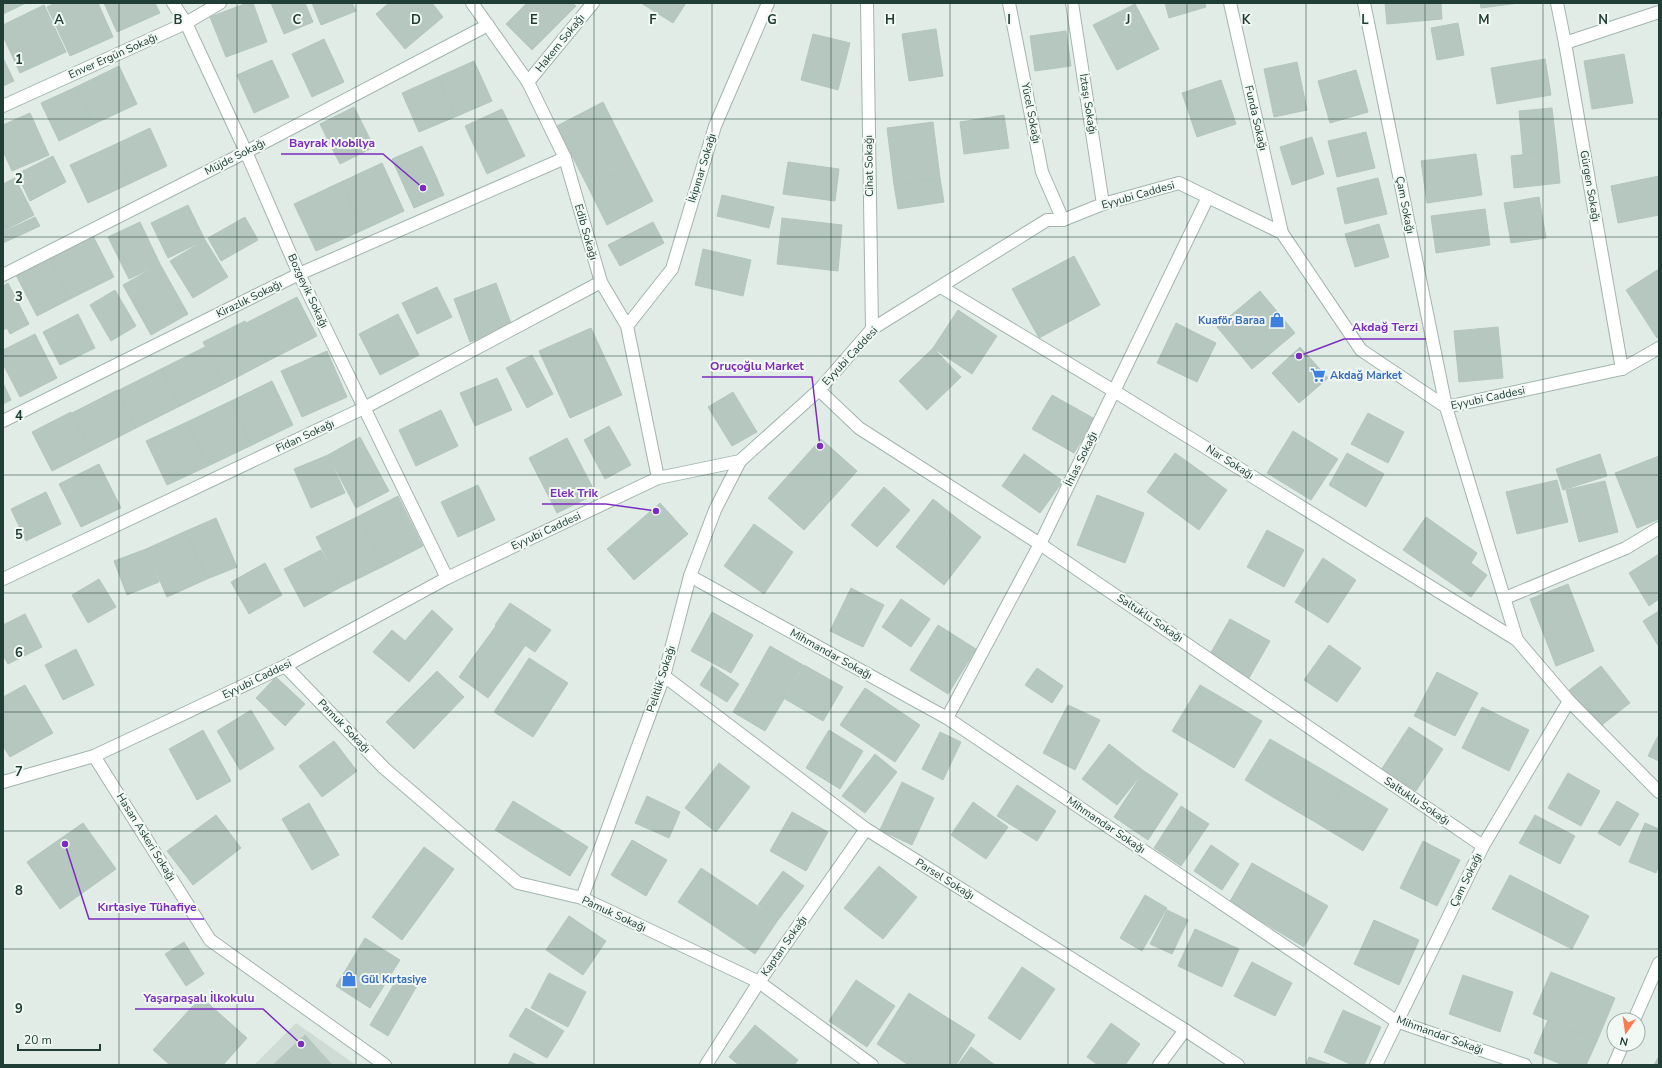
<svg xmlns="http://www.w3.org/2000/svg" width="1662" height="1068" font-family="'Nunito Sans',sans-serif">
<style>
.built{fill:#cfdcd6}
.building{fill:#b6c7c0;stroke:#b3c6be}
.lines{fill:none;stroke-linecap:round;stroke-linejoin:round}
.minor-casing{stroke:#a3b4ae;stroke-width:14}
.tertiary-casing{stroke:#a3b4ae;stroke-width:14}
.minor{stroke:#fff;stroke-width:12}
.tertiary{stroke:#fff;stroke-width:12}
.grid{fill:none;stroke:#203e36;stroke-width:1;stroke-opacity:0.55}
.labels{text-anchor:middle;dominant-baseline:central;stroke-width:4;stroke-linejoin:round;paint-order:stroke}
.street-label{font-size:11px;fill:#203e36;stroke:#f2f9f5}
.shop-label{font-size:11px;font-weight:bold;fill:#366cbe;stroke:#f2f9f5;text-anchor:start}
.grid-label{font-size:13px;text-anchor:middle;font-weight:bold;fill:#203e36;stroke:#f2f9f5;stroke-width:4;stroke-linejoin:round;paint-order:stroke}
.leader{fill:none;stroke:#7b2cbf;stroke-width:1.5}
.callout-dot{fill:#7b2cbf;stroke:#f2f9f5;stroke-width:1.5}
.callout-label{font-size:12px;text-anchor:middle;font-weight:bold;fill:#7b2cbf;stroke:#f2f9f5;stroke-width:4;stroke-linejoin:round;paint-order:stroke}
</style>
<rect width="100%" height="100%" fill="#e1ece7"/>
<path class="built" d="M296,1023L356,1065H254Z"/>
<g class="building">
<path d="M3,3H26L3,14Z"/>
<path d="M55,3H98L113,37L70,56L47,7Z"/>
<path d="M104,3H155L160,13L117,32Z"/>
<path d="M247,3H253L267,42L226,57L210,17Z"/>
<path d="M271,3H305L313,22L284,34Z"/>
<path d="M312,3H352L356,11L321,25Z"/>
<path d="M389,3H432L443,17L405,49L376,14Z"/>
<path d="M527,3H572L576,6L532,50L506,24Z"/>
<path d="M641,3H686L673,23Z"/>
<path d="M1165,3H1205L1206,7L1169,18Z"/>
<path d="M1385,3H1441L1442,19L1387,24Z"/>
<path d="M1480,3H1519L1481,8Z"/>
<path d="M1135,4L1159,49L1117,70L1093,25Z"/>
<path d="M44,5L66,52L20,73L3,36V25Z"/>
<path d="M1458,23L1464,55L1437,60L1431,28Z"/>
<path d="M936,29L943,76L909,81L902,34Z"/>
<path d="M1066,31L1071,66L1035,71L1030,36Z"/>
<path d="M813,34L850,43L838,90L801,80Z"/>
<path d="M324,39L344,82L312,97L292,54Z"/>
<path d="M1624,54L1633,103L1592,109L1584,61Z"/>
<path d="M3,58L14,81L3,86Z"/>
<path d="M1545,59L1551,95L1497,104L1491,68Z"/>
<path d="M272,60L289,97L254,113L237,75Z"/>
<path d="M474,61L492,101L455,117L438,77Z"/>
<path d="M1297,62L1307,110L1274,117L1264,69Z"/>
<path d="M119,66L137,104L94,124L76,87Z"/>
<path d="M1356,70L1368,112L1330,123L1318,81Z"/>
<path d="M438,77L455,117L419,132L402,93Z"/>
<path d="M1221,80L1236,124L1197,137L1182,93Z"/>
<path d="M76,87L94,124L59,141L41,103Z"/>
<path d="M603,102L634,164L588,187L557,126Z"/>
<path d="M354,107L374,147L340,164L320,124Z"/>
<path d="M1552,108L1557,151L1523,154L1519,111Z"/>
<path d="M502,109L525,156L487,174L465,126Z"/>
<path d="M30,113L49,155L12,171L3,151V125Z"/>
<path d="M1004,115L1009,148L964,154L960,122Z"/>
<path d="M933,122L940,178L894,185L887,128Z"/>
<path d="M150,128L167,166L131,183L114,145Z"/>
<path d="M1366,132L1375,168L1337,177L1328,141Z"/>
<path d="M1312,137L1324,174L1292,185L1280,147Z"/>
<path d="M114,145L131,183L88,203L70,165Z"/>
<path d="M422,146L434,172L404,186L392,159Z"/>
<path d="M1557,151L1560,183L1514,188L1511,156Z"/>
<path d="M1476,154L1482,195L1427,203L1421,161Z"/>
<path d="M53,156L66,182L30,201L17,174Z"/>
<path d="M788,162L839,169L835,201L783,194Z"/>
<path d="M382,163L404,211L363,230L341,182Z"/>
<path d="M634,164L653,201L607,225L588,187Z"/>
<path d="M434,172L444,195L414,208L404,186Z"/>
<path d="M1659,176V215L1618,223L1611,186Z"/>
<path d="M15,178L34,215L3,231V184Z"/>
<path d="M940,178L944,202L898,209L894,185Z"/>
<path d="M1378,178L1387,214L1345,224L1337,188Z"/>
<path d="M341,182L363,230L316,251L294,204Z"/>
<path d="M722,195L774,207L769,228L717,216Z"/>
<path d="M1539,197L1546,238L1511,243L1504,203Z"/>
<path d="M188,205L205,240L168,258L151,223Z"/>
<path d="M1485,209L1490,245L1436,253L1431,216Z"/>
<path d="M35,217L40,226L3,243V232Z"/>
<path d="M245,217L258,240L221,261L208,238Z"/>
<path d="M782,218L842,225L838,271L777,264Z"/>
<path d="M140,222L160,264L129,279L108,237Z"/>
<path d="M653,222L664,243L620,266L608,245Z"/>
<path d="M1379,224L1389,257L1355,267L1345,234Z"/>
<path d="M92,234L114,277L70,299L48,256Z"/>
<path d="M205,240L228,277L193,298L170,261Z"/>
<path d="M703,249L751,260L743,296L695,285Z"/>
<path d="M48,256L70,299L37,316L15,273Z"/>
<path d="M1074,256L1100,305L1039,338L1012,289Z"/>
<path d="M160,264L188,314L151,335L123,285Z"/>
<path d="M1659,269V336L1657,338L1626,290Z"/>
<path d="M8,283L29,324L10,334L7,328L3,330V286Z"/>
<path d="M496,283L512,326L470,342L454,299Z"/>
<path d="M437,287L452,317L417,334L402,303Z"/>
<path d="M115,290L136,326L111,341L90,305Z"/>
<path d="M1260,291L1295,333L1252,369L1217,327Z"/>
<path d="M297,297L317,336L266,362L246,323Z"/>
<path d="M958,310L997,336L972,374L933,348Z"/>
<path d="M78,314L95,348L60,365L43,332Z"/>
<path d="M398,314L419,355L380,375L359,334Z"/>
<path d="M245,321L266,362L224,384L203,342Z"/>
<path d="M1176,323L1216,343L1197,382L1157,363Z"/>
<path d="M1498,327L1503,378L1459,382L1454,331Z"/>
<path d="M591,328L622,395L570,418L539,351Z"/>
<path d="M35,334L57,378L20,397L3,364V350Z"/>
<path d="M205,347L224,384L180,406L161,369Z"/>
<path d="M1300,347L1328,378L1299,403L1272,373Z"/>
<path d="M933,348L961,377L927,410L899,381Z"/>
<path d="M327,351L347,397L302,417L281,371Z"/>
<path d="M532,355L553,394L527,408L506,368Z"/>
<path d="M161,369L180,406L136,428L117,391Z"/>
<path d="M497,378L512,410L475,426L460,393Z"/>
<path d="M272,381L293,425L252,445L231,401Z"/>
<path d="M3,383L11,400L3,404Z"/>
<path d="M117,390L136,428L91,451L72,413Z"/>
<path d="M733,392L757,432L732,446L708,407Z"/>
<path d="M1052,395L1095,419L1074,453L1032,429Z"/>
<path d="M231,401L252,445L208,466L187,422Z"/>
<path d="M441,410L458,446L416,466L399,430Z"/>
<path d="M71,412L91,451L52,471L32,432Z"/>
<path d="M1368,413L1404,432L1388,463L1351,444Z"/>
<path d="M187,422L208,466L167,485L146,441Z"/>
<path d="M609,426L631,465L605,479L584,440Z"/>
<path d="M1293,431L1338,459L1311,500L1267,473Z"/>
<path d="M360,437L389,491L356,508L328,455Z"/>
<path d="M567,438L596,494L557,513L529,458Z"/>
<path d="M821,439L857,471L804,530L768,498Z"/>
<path d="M1175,453L1227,490L1199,530L1147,492Z"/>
<path d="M1347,453L1384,474L1366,507L1329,485Z"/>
<path d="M1024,454L1063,481L1040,513L1002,486Z"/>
<path d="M1600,454L1607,476L1563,490L1556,469Z"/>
<path d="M328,455L345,493L311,508L294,469Z"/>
<path d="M1659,456V519L1637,528L1615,473Z"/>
<path d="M99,464L121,508L81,527L59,484Z"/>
<path d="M1557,480L1568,522L1517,534L1506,492Z"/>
<path d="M1605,481L1618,532L1579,542L1566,490Z"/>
<path d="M478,485L495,520L458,537L441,502Z"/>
<path d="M884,487L910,510L877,547L851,525Z"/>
<path d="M46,492L61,524L26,541L11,509Z"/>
<path d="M1097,495L1144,513L1125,563L1077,545Z"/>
<path d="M398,496L423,546L384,566L359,516Z"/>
<path d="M933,499L958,519L920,566L896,547Z"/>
<path d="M660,503L688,534L634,580L607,549Z"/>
<path d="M359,516L384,566L341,587L316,537Z"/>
<path d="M1426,517L1477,553L1471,563L1487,575L1471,597L1403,550Z"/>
<path d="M216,518L237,567L207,579L186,531Z"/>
<path d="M958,519L981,537L944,585L920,566Z"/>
<path d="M754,524L793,552L764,594L724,566Z"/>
<path d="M1267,530L1304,550L1284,587L1247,567Z"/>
<path d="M186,531L207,579L167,597L146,549Z"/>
<path d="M146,549L159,582L127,595L114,561Z"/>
<path d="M321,550L341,587L304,607L284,569Z"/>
<path d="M1659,554V599L1649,606L1629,573Z"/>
<path d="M1323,558L1356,580L1328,623L1295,602Z"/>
<path d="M265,563L282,595L249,614L231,582Z"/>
<path d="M99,579L116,607L88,623L72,595Z"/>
<path d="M1568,584L1594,651L1556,666L1530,599Z"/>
<path d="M851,588L884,605L863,647L830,631Z"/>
<path d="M901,599L930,619L911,647L882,627Z"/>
<path d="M510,603L551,630L535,652L495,625Z"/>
<path d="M432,610L453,629L428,660L405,641Z"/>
<path d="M1659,611V647L1643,621Z"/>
<path d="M712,612L753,635L731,673L691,651Z"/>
<path d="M25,614L42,647L8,664L3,655V625Z"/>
<path d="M1230,619L1270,641L1249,678L1209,656Z"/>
<path d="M938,625L976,649L948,694L910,670Z"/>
<path d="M496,626L525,646L503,677L474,656Z"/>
<path d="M392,630L428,660L409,682L373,652Z"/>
<path d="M1329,645L1361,668L1337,702L1304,680Z"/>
<path d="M770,646L803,665L784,699L751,680Z"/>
<path d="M76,649L94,685L63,700L45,665Z"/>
<path d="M474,656L503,677L488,698L459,677Z"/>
<path d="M529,658L568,683L533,737L494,712Z"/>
<path d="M804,665L843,687L823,721L785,699Z"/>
<path d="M712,666L739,684L727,702L700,685Z"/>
<path d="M1601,666L1630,703L1598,728L1569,690Z"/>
<path d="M1037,668L1063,686L1052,703L1025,685Z"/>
<path d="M437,671L464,697L414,749L386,722Z"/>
<path d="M1437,672L1478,693L1455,736L1414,716Z"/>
<path d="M276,677L305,704L285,726L256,698Z"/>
<path d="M751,681L784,699L765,731L733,712Z"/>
<path d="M25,685L53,733L10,757L3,746V697Z"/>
<path d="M1200,685L1262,721L1234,768L1172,731Z"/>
<path d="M865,688L920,725L895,762L840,725Z"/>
<path d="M1068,705L1100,720L1075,770L1043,753Z"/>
<path d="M1482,707L1529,730L1509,771L1462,748Z"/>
<path d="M251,710L274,749L240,770L217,731Z"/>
<path d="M1409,727L1443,749L1416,791L1381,770Z"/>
<path d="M203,730L231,781L197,800L169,749Z"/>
<path d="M829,730L863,751L840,789L806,768Z"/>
<path d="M940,732L961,742L943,780L922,769Z"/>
<path d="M1659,734V761L1648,756Z"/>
<path d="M1270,739L1301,757L1276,799L1245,780Z"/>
<path d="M334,741L357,771L322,797L299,766Z"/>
<path d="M1109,744L1144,771L1117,805L1082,779Z"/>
<path d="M875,754L897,772L865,813L842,796Z"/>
<path d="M1301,757L1345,783L1320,825L1276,799Z"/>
<path d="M719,763L750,787L716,832L685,808Z"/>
<path d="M1144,771L1178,794L1148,840L1114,817Z"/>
<path d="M1568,773L1600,791L1581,826L1548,808Z"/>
<path d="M902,782L934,798L912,845L880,830Z"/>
<path d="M1345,783L1388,809L1363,851L1320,825Z"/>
<path d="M1017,785L1056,811L1037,841L997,816Z"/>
<path d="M647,796L680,812L669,838L635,823Z"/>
<path d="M513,801L559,829L540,858L495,830Z"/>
<path d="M1617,801L1639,814L1620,846L1598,833Z"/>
<path d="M973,802L1008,827L986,859L951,835Z"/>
<path d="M309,803L339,855L312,870L282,819Z"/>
<path d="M1181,806L1209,824L1181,866L1154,848Z"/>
<path d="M792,812L828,832L806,871L770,851Z"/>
<path d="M216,815L241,848L193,885L167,851Z"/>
<path d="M1535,815L1575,836L1560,864L1519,843Z"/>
<path d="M83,823L116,869L60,909L27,862Z"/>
<path d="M1645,823L1659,829V865L1656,873L1629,862Z"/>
<path d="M559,829L588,847L570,876L540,858Z"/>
<path d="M632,840L667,860L646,896L611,875Z"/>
<path d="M1423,841L1460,860L1437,906L1400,888Z"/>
<path d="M1211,845L1239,864L1222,890L1194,871Z"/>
<path d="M424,847L454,869L402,940L372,917Z"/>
<path d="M1252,863L1293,886L1269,926L1229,903Z"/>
<path d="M879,866L917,897L883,939L844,908Z"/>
<path d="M701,868L740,894L717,928L678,902Z"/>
<path d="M783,871L804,886L778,920L758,905Z"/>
<path d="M1510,875L1589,916L1572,949L1492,909Z"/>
<path d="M1293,886L1328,906L1304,947L1269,926Z"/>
<path d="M740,894L778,920L755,954L717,928Z"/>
<path d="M1145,895L1167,908L1142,951L1120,938Z"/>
<path d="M1167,910L1188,920L1172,954L1150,944Z"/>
<path d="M569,916L606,941L583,975L546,950Z"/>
<path d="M1374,920L1419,940L1399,985L1354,964Z"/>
<path d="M1195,929L1239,949L1222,987L1178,966Z"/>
<path d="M365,938L400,960L370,1008L336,986Z"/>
<path d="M184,942L204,974L186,986L165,954Z"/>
<path d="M1252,962L1292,983L1275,1016L1234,996Z"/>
<path d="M1022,967L1055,989L1020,1040L988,1018Z"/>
<path d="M1551,972L1615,998L1597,1041L1533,1014Z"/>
<path d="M549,973L586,992L568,1027L531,1008Z"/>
<path d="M400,974L418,984L388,1036L370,1025Z"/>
<path d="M1463,975L1513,992L1500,1032L1449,1014Z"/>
<path d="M856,980L895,1006L867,1047L829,1021Z"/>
<path d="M909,993L940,1013L907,1064L877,1044Z"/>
<path d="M201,997L247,1038L223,1065H170L153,1050Z"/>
<path d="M526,1008L564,1031L547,1058L509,1036Z"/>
<path d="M1343,1010L1381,1027L1364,1065H1352L1324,1052Z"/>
<path d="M940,1013L975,1035L956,1065H909L907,1064Z"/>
<path d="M1548,1020L1597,1041L1586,1065H1563L1534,1053Z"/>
<path d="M1111,1023L1140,1044L1125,1065H1098L1087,1057Z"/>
<path d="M755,1025L798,1060L794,1065H739L729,1057Z"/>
<path d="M305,1035L332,1065H273Z"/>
<path d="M971,1047L995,1065H958Z"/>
<path d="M514,1053L537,1065H508Z"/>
<path d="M1659,1056V1065H1654Z"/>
<path d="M1309,1057L1332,1065H1306Z"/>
</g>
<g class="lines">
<g class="minor-casing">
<g id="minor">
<path d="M173,3L186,23L246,152L299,274L447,578"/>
<path d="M472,3L528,82L565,158L601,282L627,326L658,478"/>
<path d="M867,3L872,329"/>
<path d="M1009,3L1042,172L1063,220"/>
<path d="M1072,3L1103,204"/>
<path d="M1230,3L1282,233"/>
<path d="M1364,3L1446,407L1517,640L1569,701L1659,792"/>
<path d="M1557,3L1565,43L1622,369"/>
<path d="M1565,43L1659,12"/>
<path d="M528,82L593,3"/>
<path d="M3,106L186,23L220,3"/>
<path d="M3,275L246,152L488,25"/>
<path d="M941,287L1114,391L1517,640"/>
<path d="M627,326L672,269L715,126L768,3"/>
<path d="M819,390L859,428L1040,544L1483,846"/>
<path d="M3,421L299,274L565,158"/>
<path d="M690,576L947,718L1396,1021L1525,1065"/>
<path d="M3,579L364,408L601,282"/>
<path d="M1505,598L1626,548L1659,528"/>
<path d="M285,666L384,768L518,883L582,898L759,982L872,1065"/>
<path d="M664,676L866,829L1185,1030L1238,1065"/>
<path d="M947,718L1040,544L1208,197"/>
<path d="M94,756L210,940L385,1065"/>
<path d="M582,898L664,676L690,576L715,510L740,461"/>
<path d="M1634,1020L1659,963"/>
<path d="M706,1065L759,982L866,829"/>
<path d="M1159,1065L1185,1030"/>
<path d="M1376,1065L1483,846L1569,701"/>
<path d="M1614,1065L1623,1044"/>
</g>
</g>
<g class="tertiary-casing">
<path id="tertiary" d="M3,782L94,756L285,666L447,578L658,478L740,461L819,390L872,329L1047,220H1063L1103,204L1179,183L1282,233L1361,350L1446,407L1622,369L1659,348"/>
</g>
<use href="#minor" class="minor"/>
<use href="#tertiary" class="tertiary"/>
</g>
<path class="grid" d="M119,3V1065M237,3V1065M356,3V1065M475,3V1065M594,3V1065M712,3V1065M831,3V1065M950,3V1065M1068,3V1065M1187,3V1065M1306,3V1065M1425,3V1065M1543,3V1065M3,119H1659M3,237H1659M3,356H1659M3,475H1659M3,593H1659M3,712H1659M3,831H1659M3,949H1659"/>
<defs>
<g id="shop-bare" transform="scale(1.2)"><path d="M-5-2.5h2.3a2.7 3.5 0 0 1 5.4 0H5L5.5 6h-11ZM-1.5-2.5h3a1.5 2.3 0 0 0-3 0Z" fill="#3f7fe0" stroke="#f2f9f5" stroke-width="2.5" paint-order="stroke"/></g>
<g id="supermarket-bare" transform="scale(1.2)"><path d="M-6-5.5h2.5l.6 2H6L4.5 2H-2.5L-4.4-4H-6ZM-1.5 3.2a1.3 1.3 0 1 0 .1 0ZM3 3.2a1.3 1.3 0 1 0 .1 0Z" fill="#3f7fe0" stroke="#f2f9f5" stroke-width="2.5" paint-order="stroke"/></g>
</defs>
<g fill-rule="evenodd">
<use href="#shop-bare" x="1277" y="320"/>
<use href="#supermarket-bare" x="1318" y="375"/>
<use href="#shop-bare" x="349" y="979"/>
</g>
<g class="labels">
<g class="street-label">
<text transform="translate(560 43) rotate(-51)">Hakem Sokağı</text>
<text transform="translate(113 56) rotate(-24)">Enver Ergün Sokağı</text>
<text transform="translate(1088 104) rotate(81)">İztaşı Sokağı</text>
<text transform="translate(1031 113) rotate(79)">Yücel Sokağı</text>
<text transform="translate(1256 118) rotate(77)">Funda Sokağı</text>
<text transform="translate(235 157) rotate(-27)">Müjde Sokağı</text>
<text transform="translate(869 166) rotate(-91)">Cihat Sokağı</text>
<text transform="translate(702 168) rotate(-73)">İkipınar Sokağı</text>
<text transform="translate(1590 186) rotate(80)">Gürgen Sokağı</text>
<text transform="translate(1138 195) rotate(-16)">Eyyubi Caddesi</text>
<text transform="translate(1405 205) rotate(79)">Çam Sokağı</text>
<text transform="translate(586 232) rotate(74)">Edib Sokağı</text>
<text transform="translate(308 291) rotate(65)">Bozgeyik Sokağı</text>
<text transform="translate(249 299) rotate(-26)">Kirazlık Sokağı</text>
<text transform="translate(850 356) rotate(-47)">Eyyubi Caddesi</text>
<text transform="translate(1488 398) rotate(-12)">Eyyubi Caddesi</text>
<text transform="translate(305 436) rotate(-25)">Fidan Sokağı</text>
<text transform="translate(1081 459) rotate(-64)">İhlas Sokağı</text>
<text transform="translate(1230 462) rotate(32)">Nar Sokağı</text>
<text transform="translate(546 531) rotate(-25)">Eyyubi Caddesi</text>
<text transform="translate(1150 618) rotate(34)">Saltuklu Sokağı</text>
<text transform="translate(831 654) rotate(29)">Mihmandar Sokağı</text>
<text transform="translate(257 679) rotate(-26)">Eyyubi Caddesi</text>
<text transform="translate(661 679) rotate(-72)">Pelitlik Sokağı</text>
<text transform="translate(344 726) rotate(46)">Pamuk Sokağı</text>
<text transform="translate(1417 801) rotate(34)">Saltuklu Sokağı</text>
<text transform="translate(1106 825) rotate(34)">Mihmandar Sokağı</text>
<text transform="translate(146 837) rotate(58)">Hasan Askeri Sokağı</text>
<text transform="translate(945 879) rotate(32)">Parsel Sokağı</text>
<text transform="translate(1466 880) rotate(-64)">Çam Sokağı</text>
<text transform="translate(614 914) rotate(25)">Pamuk Sokağı</text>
<text transform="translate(784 946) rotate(-55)">Kaptan Sokağı</text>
<text transform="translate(1440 1035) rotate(20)">Mihmandar Sokağı</text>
</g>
<g class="shop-label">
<text x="1265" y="320" text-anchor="end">Kuaför Baraa</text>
<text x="1330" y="375">Akdağ Market</text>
<text x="361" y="979">Gül Kırtasiye</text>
</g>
</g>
<g class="grid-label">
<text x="59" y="24">A</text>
<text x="178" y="24">B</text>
<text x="297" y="24">C</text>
<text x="416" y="24">D</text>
<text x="534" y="24">E</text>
<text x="653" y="24">F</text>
<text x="772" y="24">G</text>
<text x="890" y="24">H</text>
<text x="1009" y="24">I</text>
<text x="1128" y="24">J</text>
<text x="1246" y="24">K</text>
<text x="1365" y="24">L</text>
<text x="1484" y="24">M</text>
<text x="1603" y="24">N</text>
<text x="19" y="64">1</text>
<text x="19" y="183">2</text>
<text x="19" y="301">3</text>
<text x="19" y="420">4</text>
<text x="19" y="539">5</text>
<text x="19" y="657">6</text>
<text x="19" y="776">7</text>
<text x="19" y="895">8</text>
<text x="19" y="1013">9</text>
</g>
<path class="leader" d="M423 188L383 154H281M1299 356L1344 339H1426M820 446L812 377H702M656 511L606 504H542M65 844L89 919H204M301 1044L263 1009H135"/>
<g class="callout-dot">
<circle cx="423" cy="188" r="4"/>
<circle cx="1299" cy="356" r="4"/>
<circle cx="820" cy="446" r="4"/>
<circle cx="656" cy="511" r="4"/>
<circle cx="65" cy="844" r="4"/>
<circle cx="301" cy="1044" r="4"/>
</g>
<g class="callout-label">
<text x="332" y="147">Bayrak Mobilya</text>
<text x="1385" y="331">Akdağ Terzi</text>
<text x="757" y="370">Oruçoğlu Market</text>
<text x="574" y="497">Elek Trik</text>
<text x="147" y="911">Kırtasiye Tühafiye</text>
<text x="199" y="1002">Yaşarpaşalı İlkokulu</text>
</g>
<rect width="1662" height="1068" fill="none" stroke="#203e36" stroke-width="8"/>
<g transform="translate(1626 1032) rotate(193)"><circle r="19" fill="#f2f9f5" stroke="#9eaea9"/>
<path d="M0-3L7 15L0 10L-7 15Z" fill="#fa7c51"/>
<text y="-6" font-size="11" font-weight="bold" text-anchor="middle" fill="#203e36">N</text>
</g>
<path d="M18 1044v6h82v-6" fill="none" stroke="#203e36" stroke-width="2"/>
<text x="24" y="1044" font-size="12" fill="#203e36" stroke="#f2f9f5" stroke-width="3" paint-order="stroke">20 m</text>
</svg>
